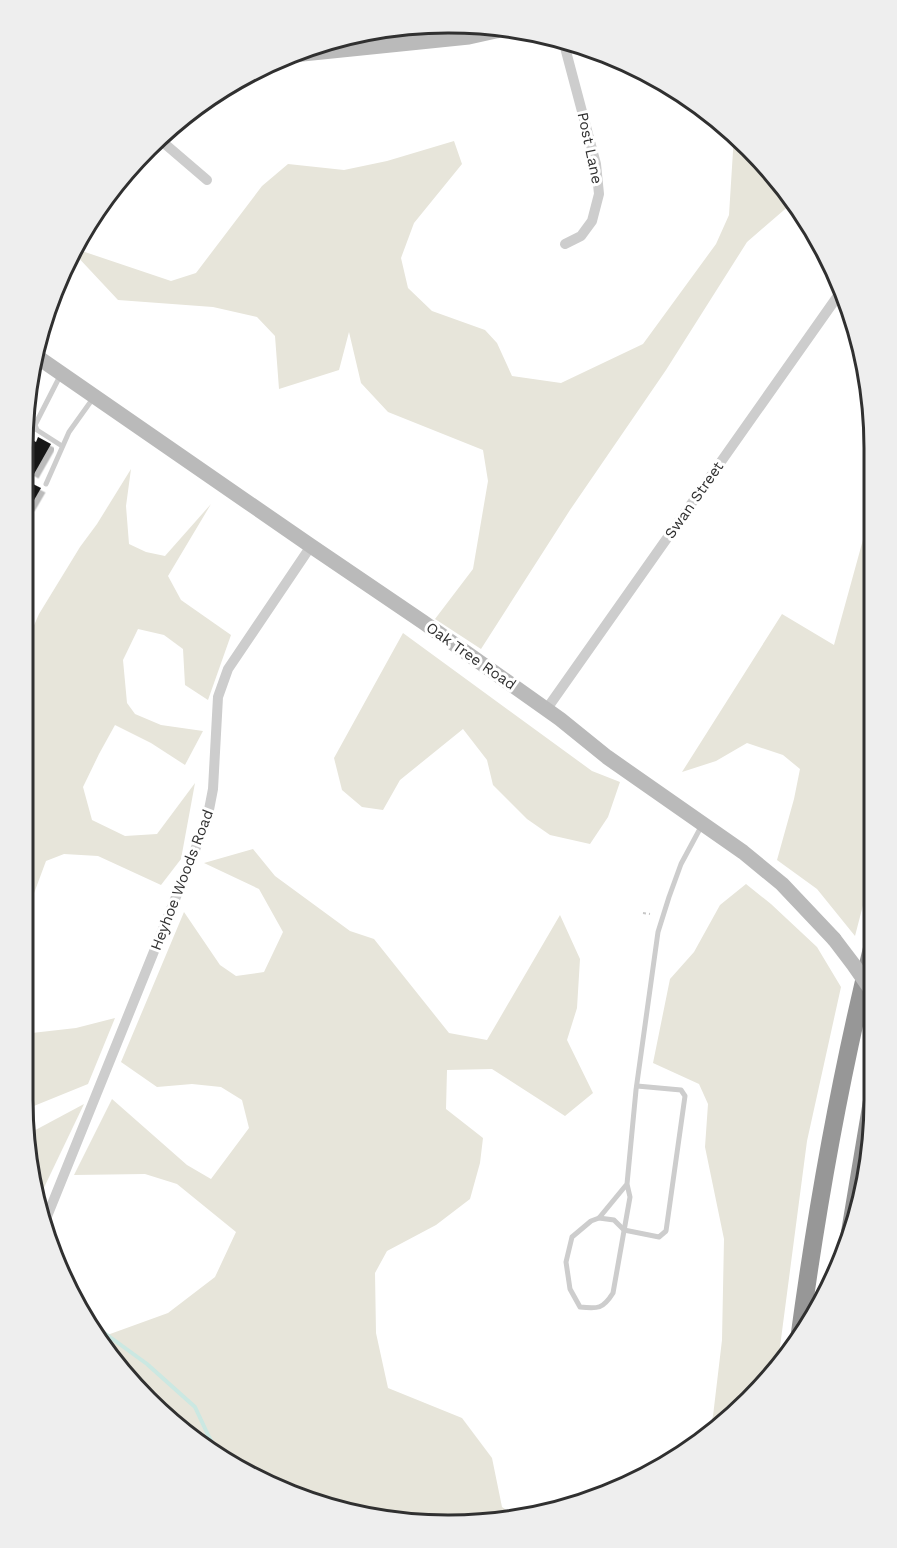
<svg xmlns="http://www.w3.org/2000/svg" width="897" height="1548" font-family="'Work Sans',sans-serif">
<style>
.green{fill:#e7e5da}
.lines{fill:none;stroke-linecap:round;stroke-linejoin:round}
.stream{stroke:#cbe8e2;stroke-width:4}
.building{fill:#171717;filter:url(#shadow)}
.path{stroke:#c7c7c7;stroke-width:2;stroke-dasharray:3 3;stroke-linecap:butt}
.lane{stroke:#cdcdcd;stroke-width:5}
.street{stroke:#cdcdcd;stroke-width:10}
.secondary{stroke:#bababa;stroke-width:15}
.highway{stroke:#979797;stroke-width:18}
.secondary-bridge{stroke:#bababa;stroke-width:15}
.labels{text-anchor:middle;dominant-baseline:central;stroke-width:6;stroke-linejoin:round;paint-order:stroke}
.street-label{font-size:15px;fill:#303030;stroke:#fff}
.rim{fill:none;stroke:#303030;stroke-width:3}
</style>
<defs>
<filter id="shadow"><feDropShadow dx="4.5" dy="4.5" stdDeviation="0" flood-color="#0004"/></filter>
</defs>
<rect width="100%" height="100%" fill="#fff"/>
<g class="green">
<path d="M734,135L750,148L791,201V204L747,242L666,370L570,510L481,649L435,619L473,569L488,481L483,450L388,412L361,383L349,332L339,370L279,389L275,336L257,317L213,307L118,300L74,253L76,249L171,281L196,273L262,186L288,164L344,170L387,161L454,141L462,164L414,223L401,258L408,288L432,311L485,330L497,343L512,376L561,383L643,344L716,244L729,215Z"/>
<path d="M131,469L126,506L129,544L146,552L165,556L211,504L168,576L181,600L231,635L208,700L185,685L183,649L164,635L138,629L123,660L127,703L135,714L161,725L203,731L185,765L151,743L115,725L99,754L83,787L92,820L125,836L157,834L195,783L181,859L161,885L98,856L64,854L46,861L33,896L23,913V641L28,639L39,614L80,547L97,524Z"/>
<path d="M874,494V863L855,936L817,889L777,860L794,799L800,769L783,755L747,743L716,761L682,772L782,614L834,645L872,507Z"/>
<path d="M403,633L592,771L620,782L608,817L590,844L550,835L527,819L493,785L487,760L463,729L400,780L383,810L362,807L342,790L334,758Z"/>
<path d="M253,849L275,876L350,931L374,939L449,1033L487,1040L560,915L580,959L577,1008L567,1040L593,1093L565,1116L492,1069L447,1070L446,1109L483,1138L480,1163L470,1199L436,1225L387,1251L375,1273L376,1333L388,1388L462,1418L492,1458L502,1507L515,1516L476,1525L338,1511L212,1454L110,1359L99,1338L168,1313L215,1277L236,1232L177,1184L145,1174L74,1175L112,1099L187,1165L211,1179L249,1128L242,1100L221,1087L192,1084L157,1087L121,1062L184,912L220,965L236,976L264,972L283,932L259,889L204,863Z"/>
<path d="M746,884L771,904L817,947L841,987L807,1141L778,1362L706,1439L713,1416L722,1340L724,1239L705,1147L708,1104L699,1084L653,1063L670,979L694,952L720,905Z"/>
<path d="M115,1018L88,1084L24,1110L23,1099V1034L76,1028Z"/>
<path d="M84,1104L39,1198L28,1134Z"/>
</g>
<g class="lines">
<path class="stream" d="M92,1324L147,1364L195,1407L209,1437L221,1458"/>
</g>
<g class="building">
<path d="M23,435L36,442L38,437L51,444L34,474L23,468Z"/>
<path d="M23,479L41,488L30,507L23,503Z"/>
</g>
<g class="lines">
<path class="path" d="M643,913L650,914"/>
<g class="lane">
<path d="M60,376L35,425L37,430L62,446"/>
<path d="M46,484L69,432L94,397"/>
<path d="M627,1184L599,1218L591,1221L572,1237L566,1262L570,1289L580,1307C598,1309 603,1309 613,1293L630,1197L627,1184L636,1090L658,932L669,897L681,864L702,825"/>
<path d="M599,1218L614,1220L624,1230L659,1237L666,1231L685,1096L681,1090L637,1086"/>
</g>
<g class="street">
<path d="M563,40L596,164L599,194L592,221L581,236L565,244"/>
<path d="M158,138L207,180"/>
<path d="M546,710L842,290"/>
<path d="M46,1219L207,820L213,789L218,697L228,669L311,546"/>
</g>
<g class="secondary">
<path d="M283,56L469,37L496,31L503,28"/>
<path d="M36,356L311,546L423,622L560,719L607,757L743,852L782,884L834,939"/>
</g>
<g class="highway">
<path d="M848,1244L874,1089"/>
<path d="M799,1340C817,1206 841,1072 874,940"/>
</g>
<path class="secondary-bridge" d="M834,939L853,964L874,994"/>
</g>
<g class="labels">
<g class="street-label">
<text transform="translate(590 148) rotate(78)">Post Lane</text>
<text transform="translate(694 500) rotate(-55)">Swan Street</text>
<text transform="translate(471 656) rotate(35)">Oak Tree Road</text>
<text transform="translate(182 880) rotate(-69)">Heyhoe Woods Road</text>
</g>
</g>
<path d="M0 0H897V1548H0ZM448 33H449A415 415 0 0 1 864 448V1100A415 415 0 0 1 449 1515H448A415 415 0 0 1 33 1100V448A415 415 0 0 1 448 33Z" fill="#eee" fill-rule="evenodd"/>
<path class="rim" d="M448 33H449A415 415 0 0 1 864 448V1100A415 415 0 0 1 449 1515H448A415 415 0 0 1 33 1100V448A415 415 0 0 1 448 33Z"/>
</svg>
